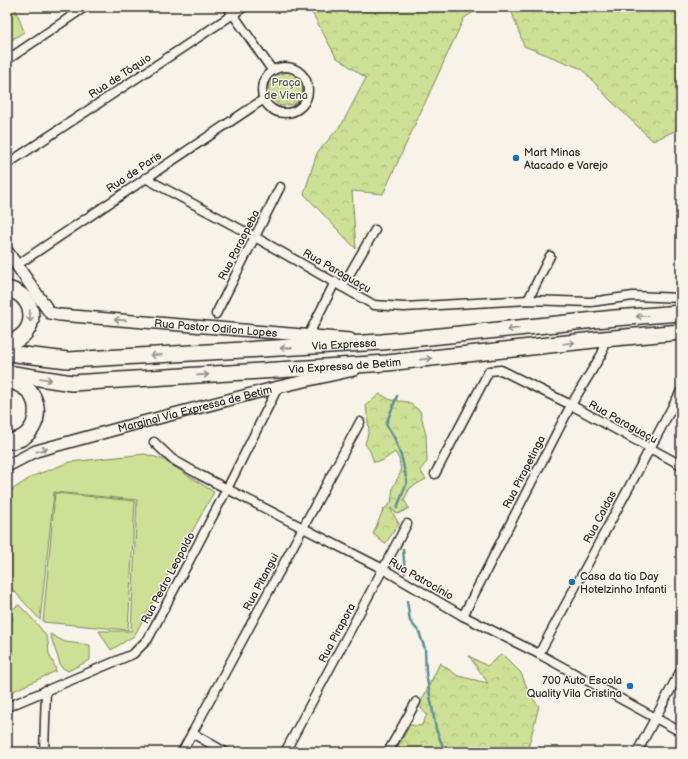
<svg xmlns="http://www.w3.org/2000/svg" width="688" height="759" font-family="'Balsamiq Sans',sans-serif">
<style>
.green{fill:#cee095;stroke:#7c8660}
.forest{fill:url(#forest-crowns);stroke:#7c8660}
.park{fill:url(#park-dots);stroke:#7c8660}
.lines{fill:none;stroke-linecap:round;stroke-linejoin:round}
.stream{stroke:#5f8e96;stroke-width:2.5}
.street-casing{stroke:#2b2b2b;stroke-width:11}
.secondary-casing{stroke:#2b2b2b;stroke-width:14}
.highway-casing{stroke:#2b2b2b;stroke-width:18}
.street{stroke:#f7f3e8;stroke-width:8}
.secondary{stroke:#f7f3e8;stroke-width:11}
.highway{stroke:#f7f3e8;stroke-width:15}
.oneway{stroke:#918f8a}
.poi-dot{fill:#1f6fb2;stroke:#f7f3e8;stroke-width:1.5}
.labels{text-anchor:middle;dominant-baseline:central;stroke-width:3;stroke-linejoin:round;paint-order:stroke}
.street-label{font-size:11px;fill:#2b2b2b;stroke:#f7f3e8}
.park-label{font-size:11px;fill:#545846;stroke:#f7f3e8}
.poi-label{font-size:11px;fill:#2b2b2b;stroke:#f7f3e8;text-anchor:start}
</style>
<defs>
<pattern id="forest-crowns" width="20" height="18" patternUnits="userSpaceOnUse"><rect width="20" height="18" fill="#cee095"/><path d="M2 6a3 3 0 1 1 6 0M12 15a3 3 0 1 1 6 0" fill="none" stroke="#b1c081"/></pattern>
<pattern id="park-dots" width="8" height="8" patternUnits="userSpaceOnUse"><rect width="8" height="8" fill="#cee095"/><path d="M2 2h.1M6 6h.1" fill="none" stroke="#b1c081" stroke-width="1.8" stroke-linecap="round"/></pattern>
</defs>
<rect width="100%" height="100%" fill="#f7f3e8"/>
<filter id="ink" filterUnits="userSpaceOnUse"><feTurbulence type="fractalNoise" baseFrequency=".025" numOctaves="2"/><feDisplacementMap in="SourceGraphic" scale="8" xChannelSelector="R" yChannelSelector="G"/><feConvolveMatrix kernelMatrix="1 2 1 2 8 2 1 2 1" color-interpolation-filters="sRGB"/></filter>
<g filter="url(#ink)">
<g class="green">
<path d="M7,7H15L24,32L7,43Z"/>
<path d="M145,454L162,459L214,492L134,636L111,650L99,631H131L137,500L54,492L40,620L7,583V493L33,476L70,462Z"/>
<path d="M55,493L135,501L128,630L43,622Z"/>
<path d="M19,605C27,613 42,628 47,638C49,643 48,649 49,654C51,660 55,664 56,671L7,694V637L13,619L10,610Z"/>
<path d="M50,634L65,642L90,645V660L68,671L61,667Z"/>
</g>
<g class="forest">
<path d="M309,7H482L464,18L383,194L352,191L356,249L304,194L317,153L342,124L366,78L336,57Z"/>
<path d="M510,7H681V128L653,141L609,99L582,69L524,46Z"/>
<path d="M380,394L391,400L408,402L420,411L426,435L427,462L420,470L426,479L410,488L404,500L409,508L398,514L390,508L399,524L385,544L373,534L383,510L391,503L393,487L401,472L399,459L395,452L382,461L374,462L370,451L365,444L369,430L366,405Z"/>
<path d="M502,654L521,673L530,695L539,706L527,752H395L410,725L421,726L427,715L419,706L440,663L458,676L488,683L469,656L487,666Z"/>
</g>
<path class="park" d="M288,72C299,76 302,80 304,91L295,104L280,106L271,98L268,86L276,75Z"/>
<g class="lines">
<g class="stream">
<path d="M397,396L386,424L395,439L402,459L407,482L397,508"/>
<path d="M403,549L405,573"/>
<path d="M407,601L410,621L419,632L425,649L426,673L436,729L445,752"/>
</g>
<g class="street-casing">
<g id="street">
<path d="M228,7L272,70"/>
<path d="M7,60L85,7"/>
<circle cx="285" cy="90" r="23"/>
<path d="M7,164L244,7"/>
<path d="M145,178L255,237L374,305L404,307L528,300L591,302L633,296L681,298"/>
<path d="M17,265L264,99"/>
<path d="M342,287L375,230"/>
<path d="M528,300L550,256"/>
<path d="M216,314L280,187"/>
<path d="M309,334L335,282"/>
<path d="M154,442L172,459L200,475L383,569L463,616L539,654L681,732"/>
<path d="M435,474L489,371L501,370L571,405L681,465"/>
<path d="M463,616L571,405L603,352V339"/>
<path d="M539,654L681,391"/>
<path d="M7,707L133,654L148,639L227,489L278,387"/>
<path d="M192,733L225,752"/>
<path d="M44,752L46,690"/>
<path d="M182,752L360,422"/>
<path d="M285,752L407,524"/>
<path d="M388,752L416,702"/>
<path d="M637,752L681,670"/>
</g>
</g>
<g class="secondary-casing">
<g id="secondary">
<path id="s1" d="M7,251L50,313L60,315L350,339"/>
<path id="s2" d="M7,466L36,451L135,424L278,387L354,370"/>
</g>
</g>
<g class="highway-casing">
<g id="highway">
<path d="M7,289C38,295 40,336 7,343"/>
<path id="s3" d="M7,353L68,360L382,342L615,318L681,313"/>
<path id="s4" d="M7,373L72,383L387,363L603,339L681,332"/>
<path d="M7,379C15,382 23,385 29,391C45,410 34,442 7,441"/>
</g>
</g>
<use href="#street" class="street"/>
<use href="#secondary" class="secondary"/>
<use href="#highway" class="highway"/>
</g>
<defs><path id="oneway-shaft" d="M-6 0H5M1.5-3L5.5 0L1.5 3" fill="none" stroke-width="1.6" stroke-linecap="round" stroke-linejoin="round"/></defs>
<g class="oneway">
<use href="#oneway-shaft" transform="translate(30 316) rotate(87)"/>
<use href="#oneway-shaft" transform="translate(642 316) rotate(175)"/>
<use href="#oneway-shaft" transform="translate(120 320) rotate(-176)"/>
<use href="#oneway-shaft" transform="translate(513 329) rotate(173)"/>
<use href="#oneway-shaft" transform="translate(569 343) rotate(-7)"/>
<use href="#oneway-shaft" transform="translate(286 348) rotate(177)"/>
<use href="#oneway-shaft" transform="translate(156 355) rotate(177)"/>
<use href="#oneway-shaft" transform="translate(426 359) rotate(-6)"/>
<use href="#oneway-shaft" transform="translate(203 375) rotate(-4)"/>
<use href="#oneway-shaft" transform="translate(46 379) rotate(8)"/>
<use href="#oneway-shaft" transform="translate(42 450) rotate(-16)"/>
</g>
</g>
<g class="poi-dot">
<circle cx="516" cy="158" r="4"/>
<circle cx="572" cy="582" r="4"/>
<circle cx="630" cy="686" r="4"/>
</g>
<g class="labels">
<g class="street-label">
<text transform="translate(120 76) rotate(-33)">Rua de Tóquio</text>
<text transform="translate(134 172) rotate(-34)">Rua de Paris</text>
<text transform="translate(239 245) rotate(-63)">Rua Paraopeba</text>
<text transform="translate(337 271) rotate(30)">Rua Paraguaçu</text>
<text stroke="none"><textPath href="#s1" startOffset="242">Rua Pastor Odilon Lopes</textPath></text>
<text stroke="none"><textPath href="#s3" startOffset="338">Via Expressa</textPath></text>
<text stroke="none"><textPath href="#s4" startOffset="339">Via Expressa de Betim</textPath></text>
<text stroke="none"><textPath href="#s2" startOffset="197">Marginal Via Expressa de Betim</textPath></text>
<text transform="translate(623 422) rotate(29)">Rua Paraguaçu</text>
<text transform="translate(524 472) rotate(-63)">Rua Pirapetinga</text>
<text transform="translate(600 517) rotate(-62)">Rua Caldas</text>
<text transform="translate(168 578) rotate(-62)">Rua Pedro Leopoldo</text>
<text transform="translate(421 579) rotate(30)">Rua Patrocínio</text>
<text transform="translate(261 582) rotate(-62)">Rua Pitangui</text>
<text transform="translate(337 633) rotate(-62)">Rua Pirapora</text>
</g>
<g class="park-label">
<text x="286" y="82">Praça<tspan x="286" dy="13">de Viena</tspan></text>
</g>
<g class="poi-label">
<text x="524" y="152">Mart Minas<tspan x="524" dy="13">Atacado e Varejo</tspan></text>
<text x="580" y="576">Casa da tia Day<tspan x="580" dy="13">Hotelzinho Infanti</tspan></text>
<text x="622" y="680" text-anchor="end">700 Auto Escola<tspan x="622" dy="13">Quality Vila Cristina</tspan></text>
</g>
</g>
<rect width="688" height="759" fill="none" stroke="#f7f3e8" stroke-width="24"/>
<rect x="12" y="12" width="664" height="735" fill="none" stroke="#2b2b2b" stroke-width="1.5" filter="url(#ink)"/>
</svg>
